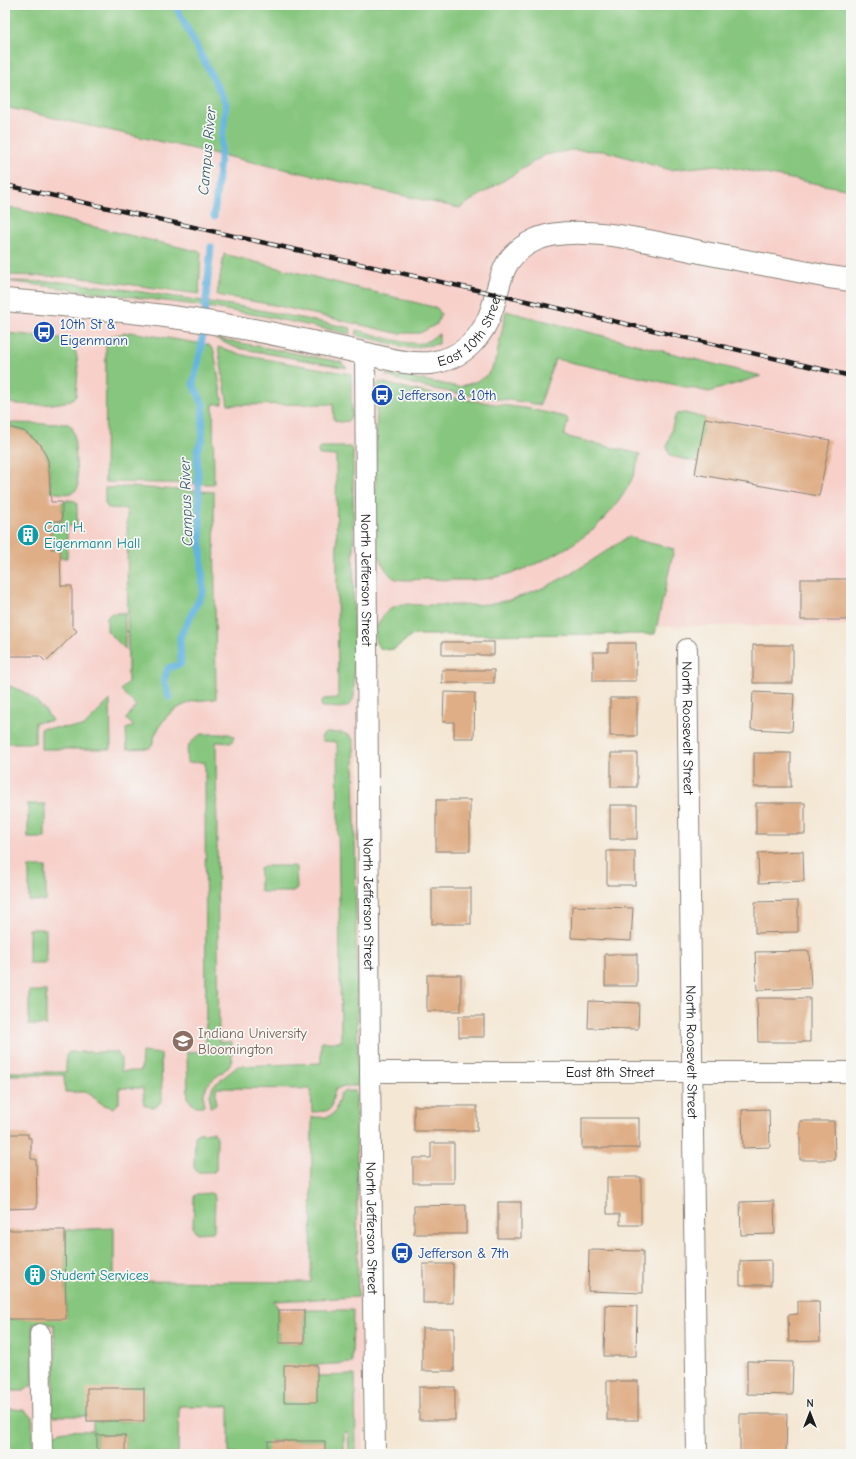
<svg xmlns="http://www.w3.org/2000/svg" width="856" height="1459" font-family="'Comic Neue',sans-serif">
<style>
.built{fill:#f7d0ca}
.green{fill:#86c67e;stroke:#51714d}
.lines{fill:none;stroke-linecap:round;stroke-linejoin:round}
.stream{stroke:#64b4df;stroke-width:7}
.building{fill:#dfae87}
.minor-casing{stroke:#888278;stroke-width:22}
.tertiary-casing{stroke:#888278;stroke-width:24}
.minor{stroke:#fff;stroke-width:20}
.tertiary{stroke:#fff;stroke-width:22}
.rail-casing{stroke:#1c1c1c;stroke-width:4.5}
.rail{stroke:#f6f6f2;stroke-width:3;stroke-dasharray:9;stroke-linecap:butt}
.labels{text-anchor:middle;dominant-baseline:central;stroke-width:3.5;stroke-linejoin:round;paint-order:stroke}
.transit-label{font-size:14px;fill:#164399;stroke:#f6f6f2;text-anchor:start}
.street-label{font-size:14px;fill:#1c1c1c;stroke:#f6f6f2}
.culture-label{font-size:14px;fill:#0d838f;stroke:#f6f6f2;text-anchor:start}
.education-label{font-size:14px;fill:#785e54;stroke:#f6f6f2;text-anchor:start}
.water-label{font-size:15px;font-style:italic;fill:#39596a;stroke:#f6f6f2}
</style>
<rect width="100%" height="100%" fill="#f6f6f2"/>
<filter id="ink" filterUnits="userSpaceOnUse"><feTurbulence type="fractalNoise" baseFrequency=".025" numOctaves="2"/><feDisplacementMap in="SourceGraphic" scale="8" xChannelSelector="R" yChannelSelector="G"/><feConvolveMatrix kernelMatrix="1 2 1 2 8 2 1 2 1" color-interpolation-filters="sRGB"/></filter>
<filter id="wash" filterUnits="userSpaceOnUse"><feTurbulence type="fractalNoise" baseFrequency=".012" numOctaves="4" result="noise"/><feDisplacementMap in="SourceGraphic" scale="16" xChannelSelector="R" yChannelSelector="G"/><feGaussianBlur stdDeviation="0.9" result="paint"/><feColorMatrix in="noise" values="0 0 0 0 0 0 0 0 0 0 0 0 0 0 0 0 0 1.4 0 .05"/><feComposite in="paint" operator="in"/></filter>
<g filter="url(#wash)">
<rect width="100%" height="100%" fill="#f4e7d4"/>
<path class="built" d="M5,5H851V625L358,629L364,1454H5Z"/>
<g class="green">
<path d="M5,5H851V190L717,165L670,170L605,151L572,150L545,155L459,208L5,107Z"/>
<path d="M5,206L201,252L199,294L76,277L5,275Z"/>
<path d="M224,254L437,308L441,314L437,324L420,333H396L274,305L217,295Z"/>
<path d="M5,281L60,282L108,287L244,307L351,328L350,334L263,316L189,304Z"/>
<path d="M506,311L761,376L709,392L555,359L540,405C517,400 493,399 469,395C441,391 412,385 385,375L390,374L459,387L477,381L486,376L492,368L496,359Z"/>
<path d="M357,330C375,334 406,346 423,343C429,342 433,336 439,334V344L409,348L356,335Z"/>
<path d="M131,332L209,345L214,351L223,404H213L214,484L105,482L106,345L110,336Z"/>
<path d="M5,333L62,338C84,344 77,378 76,396C70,407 17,406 5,402Z"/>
<path d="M214,338L341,362L347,368L243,349L234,347Z"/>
<path d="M218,347L247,356L351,374L352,415L348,421L340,422L334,420L333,404L228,405Z"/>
<path d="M379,382L441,396L530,409L565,417L567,418L568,421L564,436L640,454C637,464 635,474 630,483C622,499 604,521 590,532C560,554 522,574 485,579C467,581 448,580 430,579C422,579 403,581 396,579C386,575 378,556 375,547L377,384Z"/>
<path d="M685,413L705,418L697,462L670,456L667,447L675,416L677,414Z"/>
<path d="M5,423L68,424L72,427L74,434L78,487C73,497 60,493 51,492L48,460L41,445L24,431L5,426Z"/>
<path d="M321,447H350L353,450L354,696C351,712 337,707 324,707H322L321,703L324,699L338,698L336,456L319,455L318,450Z"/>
<path d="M130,487L214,492L216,699L193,701L180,707L169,714L161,724L155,735L152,746L150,748L127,749L126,729L134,726L126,719L136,706L121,690L128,682L127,509L108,508L105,503V488Z"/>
<path d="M68,500L75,501L77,504V526H67V558H60V549H51V521H62V502Z"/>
<path d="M629,536L638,540L674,549L655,634L413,635L394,649C379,652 373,645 376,631C378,620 388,607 399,605C406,603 414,605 421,605C443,605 466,606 488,604C542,597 585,565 629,536Z"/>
<path d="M112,613H125V649L107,631V617Z"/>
<path d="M5,685C25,689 43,704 52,721L35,722V743H5Z"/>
<path d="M110,700L111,749H41V728L83,727Z"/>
<path d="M325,733C335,733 350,730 354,742L358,1086H344L336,1089C327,1109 339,1111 312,1112L311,1089L216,1088V1103L213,1107H210V1095L213,1086L238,1066L321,1063V1042H341L337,742L323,741L321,737Z"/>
<path d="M202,734H229L234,737L233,740L231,743L216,742L219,1042H232V1059C229,1073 209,1077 205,1090C203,1095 204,1101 204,1106H194L188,1099L187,1052L206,1051L205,762L187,763C185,749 189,740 202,734Z"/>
<rect x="28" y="804" width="17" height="34"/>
<path d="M263,866H294L296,867L297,889L293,892H263L260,891V869Z"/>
<rect x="29" y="867" width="17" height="34"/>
<rect x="29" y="929" width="17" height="34"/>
<rect x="29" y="991" width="17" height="34"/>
<path d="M69,1052H117L121,1059V1071H141L142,1052L161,1054L162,1100C158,1107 154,1108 146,1106L144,1105L143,1088H119V1103L113,1108L102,1104L87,1092H65L64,1075H5V1072H66V1055Z"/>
<path d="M346,1091H356L358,1297L274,1301L279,1310V1343H304V1310H353L352,1363L317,1365V1376L355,1375L356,1454H349L348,1432H344V1453H325L324,1441H269L268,1454H229V1406H179L178,1454H125V1435H97V1454H53V1436C62,1428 81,1431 93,1431V1421H144V1389L87,1416H52L56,1348L54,1335V1325L33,1324V1384L24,1391H5V1319L66,1318L65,1230L114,1228V1281L311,1282L312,1117C320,1117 329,1119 335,1112L340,1094Z"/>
<path d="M213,1132L217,1137L216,1170L214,1172H197L194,1167L195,1136L199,1133Z"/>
<path d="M211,1193L214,1195L215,1198L214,1230L213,1232L196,1233L193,1228L194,1196L197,1194Z"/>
<path d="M5,1408L23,1410L32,1416L33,1454H5Z"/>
</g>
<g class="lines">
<g class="stream">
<path d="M175,5L226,103L214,216"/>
<path d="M169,697L164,680L168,668L181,664L180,637L203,592L197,450L202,440L203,404L193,384L201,350L211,247"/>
</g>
</g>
<g id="blocks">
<g class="building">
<path d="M705,418L830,440L819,496L695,474Z"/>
<path d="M5,426L24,431L41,445L48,460L51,502H62V521H51V549H60L61,586H72V626L77,631L46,662L40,656H5Z"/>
<rect x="801" y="579" width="50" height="41"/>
<rect x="442" y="642" width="52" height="13"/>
<path d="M608,643H636V681H593V652H608Z"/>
<rect x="753" y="645" width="40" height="38"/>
<rect x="442" y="670" width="52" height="13"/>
<path d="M444,692L475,693L474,738H454V722H443Z"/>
<path d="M753,692L794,694L792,731L751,729Z"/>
<rect x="610" y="698" width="27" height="38"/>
<rect x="611" y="753" width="26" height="34"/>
<rect x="754" y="753" width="37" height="34"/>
<rect x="436" y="800" width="34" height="51"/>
<rect x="756" y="803" width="49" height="31"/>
<rect x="610" y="805" width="27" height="34"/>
<rect x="607" y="851" width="28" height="34"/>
<path d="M803,851L804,881L759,883L758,853Z"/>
<rect x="432" y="888" width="39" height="36"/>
<path d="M798,901V932L755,933V902Z"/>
<path d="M572,906L633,908L631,941L571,938Z"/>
<path d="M809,951L811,988L757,990L755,952Z"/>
<rect x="605" y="954" width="32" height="32"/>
<rect x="427" y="975" width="34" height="36"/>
<path d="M757,998H810V1042H758Z"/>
<path d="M589,1001L639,1003L638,1029L588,1028Z"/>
<rect x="459" y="1016" width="25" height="21"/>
<rect x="414" y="1106" width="63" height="25"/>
<path d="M769,1109L770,1147L743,1148L742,1110Z"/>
<rect x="582" y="1118" width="57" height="30"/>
<path d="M800,1121H834L835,1160H800Z"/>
<path d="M5,1134H28V1138H31V1159H36L37,1208L5,1209Z"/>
<path d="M431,1143H454V1183H413V1158H431Z"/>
<path d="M607,1177H641V1225H620V1214H607Z"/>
<path d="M774,1201L775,1234L741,1235L740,1202Z"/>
<rect x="498" y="1202" width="23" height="36"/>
<path d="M466,1205V1234H414V1206Z"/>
<path d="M5,1230H65L66,1319H5Z"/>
<path d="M589,1250L643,1251V1293L588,1291Z"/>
<path d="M771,1260V1285H740V1261Z"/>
<rect x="423" y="1264" width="30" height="39"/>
<path d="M798,1301H819L820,1341L789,1342L788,1315L798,1314Z"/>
<path d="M605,1305L637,1306L636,1356H604Z"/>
<rect x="279" y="1310" width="25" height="33"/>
<rect x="422" y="1328" width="32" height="43"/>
<path d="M747,1361L793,1362L792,1395L747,1394Z"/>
<rect x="284" y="1365" width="33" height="37"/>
<rect x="607" y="1381" width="31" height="39"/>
<rect x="419" y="1387" width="36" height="33"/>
<rect x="87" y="1388" width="57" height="33"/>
<path d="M740,1414H787L786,1454H740Z"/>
<rect x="97" y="1435" width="28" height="19"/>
<rect x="268" y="1441" width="57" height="13"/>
</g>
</g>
</g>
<g filter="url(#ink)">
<use href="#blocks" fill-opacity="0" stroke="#888278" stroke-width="1"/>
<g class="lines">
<g class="minor-casing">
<g id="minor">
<path id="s1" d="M365,353L370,1072L375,1454"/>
<path id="s2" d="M687,649L697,1454"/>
<path id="s3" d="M370,1072H851"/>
<path d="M40,1334L42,1454"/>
</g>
</g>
<g class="tertiary-casing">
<g id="tertiary">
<path id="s4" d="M5,300C86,307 168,314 248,329C287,336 325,345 363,353C385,358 408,365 430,363C463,359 484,337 493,306C502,275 502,256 535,240C576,221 661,244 705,253C746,261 788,269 829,277L851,280"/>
</g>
</g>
<use href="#minor" class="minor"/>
<use href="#tertiary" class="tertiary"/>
<g class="rail-casing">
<path id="rail" d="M5,185L544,305L851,376"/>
</g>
<use href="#rail" class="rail"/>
</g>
</g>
<defs>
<g id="bus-disc" transform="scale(1.15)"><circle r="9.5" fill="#1a4fb4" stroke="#f6f6f2"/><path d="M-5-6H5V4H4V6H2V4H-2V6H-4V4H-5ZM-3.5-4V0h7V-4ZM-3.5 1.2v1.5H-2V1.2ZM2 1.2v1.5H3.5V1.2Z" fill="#fff"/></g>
<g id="building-disc" transform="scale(1.15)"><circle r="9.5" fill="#0f9aa8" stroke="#f6f6f2"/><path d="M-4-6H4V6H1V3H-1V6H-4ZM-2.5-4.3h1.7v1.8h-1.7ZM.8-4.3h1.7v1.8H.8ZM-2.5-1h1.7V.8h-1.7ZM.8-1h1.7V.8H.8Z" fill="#fff"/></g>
<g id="university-disc" transform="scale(1.15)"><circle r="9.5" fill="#8d6e63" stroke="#f6f6f2"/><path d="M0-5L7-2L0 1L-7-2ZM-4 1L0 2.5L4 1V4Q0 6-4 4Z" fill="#fff"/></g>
</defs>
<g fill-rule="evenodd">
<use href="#bus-disc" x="44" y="332"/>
<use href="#bus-disc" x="382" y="395"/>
<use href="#building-disc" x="28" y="535"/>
<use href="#university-disc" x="183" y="1041"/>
<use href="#bus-disc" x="402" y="1253"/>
<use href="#building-disc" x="35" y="1275"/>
</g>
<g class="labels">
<g class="transit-label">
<text x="60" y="324">10th St &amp;<tspan x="60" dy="16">Eigenmann</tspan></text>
<text x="398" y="395">Jefferson &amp; 10th</text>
<text x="418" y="1253">Jefferson &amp; 7th</text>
</g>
<g class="street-label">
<text stroke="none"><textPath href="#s4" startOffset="486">East 10th Street</textPath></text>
<text stroke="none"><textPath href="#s1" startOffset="227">North Jefferson Street</textPath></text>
<text stroke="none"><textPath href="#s2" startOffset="79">North Roosevelt Street</textPath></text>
<text stroke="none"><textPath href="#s1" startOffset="551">North Jefferson Street</textPath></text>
<text stroke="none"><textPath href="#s2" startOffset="403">North Roosevelt Street</textPath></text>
<text stroke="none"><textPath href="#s3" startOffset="240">East 8th Street</textPath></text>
<text stroke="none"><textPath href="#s1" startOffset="875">North Jefferson Street</textPath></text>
</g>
<g class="culture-label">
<text x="44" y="527">Carl H.<tspan x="44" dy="16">Eigenmann Hall</tspan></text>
<text x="50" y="1275">Student Services</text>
</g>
<g class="education-label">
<text x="198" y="1033">Indiana University<tspan x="198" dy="16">Bloomington</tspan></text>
</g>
<g class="water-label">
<text transform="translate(207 151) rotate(-85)">Campus River</text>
<text transform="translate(186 502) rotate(-92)">Campus River</text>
</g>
</g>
<rect width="856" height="1459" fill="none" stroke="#f6f6f2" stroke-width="20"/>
<g transform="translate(810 1413)" stroke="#f6f6f2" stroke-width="3" paint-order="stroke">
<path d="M0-3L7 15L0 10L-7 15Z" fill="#1c1c1c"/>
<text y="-6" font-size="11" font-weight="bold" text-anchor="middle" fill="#1c1c1c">N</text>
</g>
</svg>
